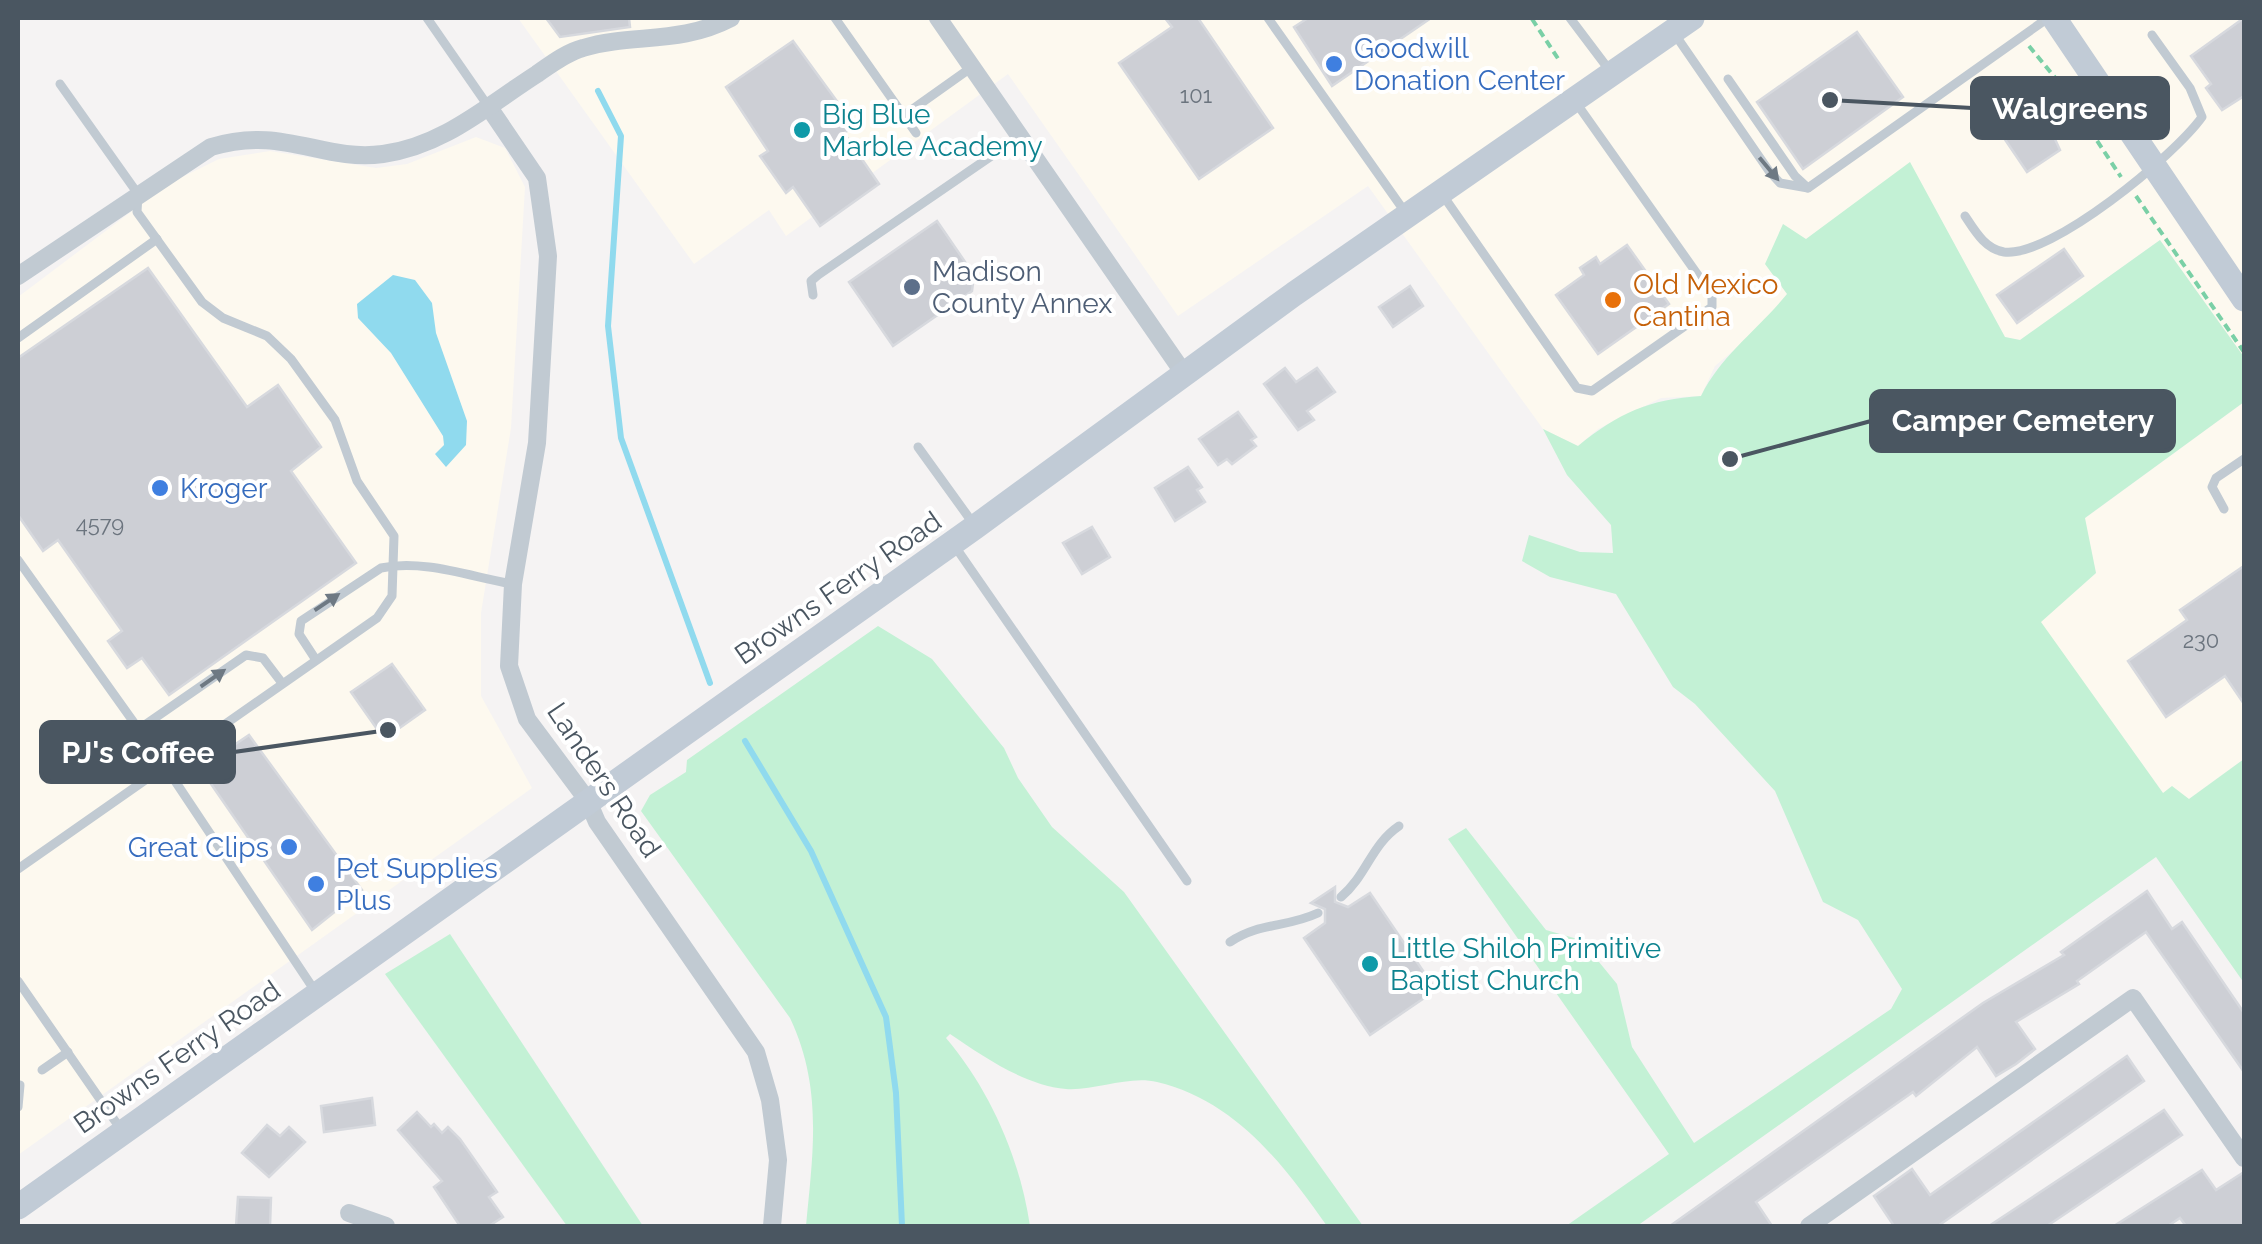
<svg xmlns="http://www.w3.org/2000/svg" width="2262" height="1244" font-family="Raleway,sans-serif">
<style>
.commercial{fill:#fdf9ef}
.green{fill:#c3f1d5}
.water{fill:#90daee}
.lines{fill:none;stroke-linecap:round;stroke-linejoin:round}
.stream{stroke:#90daee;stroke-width:6}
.building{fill:#cdcfd5;stroke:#d7d9de;stroke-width:2.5}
.path{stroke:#7ad0a6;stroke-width:4;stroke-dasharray:8 5;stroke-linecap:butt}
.service{stroke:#c1cad2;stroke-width:9}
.minor{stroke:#c1cad2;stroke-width:18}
.secondary{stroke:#c1cbd6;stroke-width:25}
.oneway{fill:#6e7983}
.shop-dot{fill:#3f7fe0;stroke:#fff;stroke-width:4}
.culture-dot{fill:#0f9aa8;stroke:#fff;stroke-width:4}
.service-dot{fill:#5c6f8a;stroke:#fff;stroke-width:4}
.food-dot{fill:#e8710a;stroke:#fff;stroke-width:4}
.labels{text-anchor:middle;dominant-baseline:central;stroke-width:8;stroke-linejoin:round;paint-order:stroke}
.number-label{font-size:22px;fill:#6b747e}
.shop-label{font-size:28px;fill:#366cbe;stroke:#fff;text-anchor:start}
.culture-label{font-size:28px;fill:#0d838f;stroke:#fff;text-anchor:start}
.service-label{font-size:28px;fill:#4e5e75;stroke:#fff;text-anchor:start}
.food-label{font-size:28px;fill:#c56008;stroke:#fff;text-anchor:start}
.street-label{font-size:28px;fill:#4a5661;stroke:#fff}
.leader{fill:none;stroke:#4a5661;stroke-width:4}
.callout-dot{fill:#4a5661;stroke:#fff;stroke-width:4}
.callout{fill:#4a5661;stroke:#4a5661;stroke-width:4}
.callout-label{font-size:30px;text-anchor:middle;font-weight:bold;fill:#fff}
</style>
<rect width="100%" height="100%" fill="#f5f3f3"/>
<g class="commercial">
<path d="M518,18H2244V357L2160,240L2020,340L2005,337L1910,163L1805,240L1783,224L1788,293L1759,329L1715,366L1701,396L1661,398L1598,429L1578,446L1543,429L1368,186L1178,316L1008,74L786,236L769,210L694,264Z"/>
<path d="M476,137L505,148L525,187L511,428L481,613V696L532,788L18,1155V297L168,184L219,159L270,151L376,168L407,164Z"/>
<path d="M2244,402V759L2189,799L2163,793L2040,622L2096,573L2084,519Z"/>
</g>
<g class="green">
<path d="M1910,162L2005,337L2020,340L2160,240L2244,357V402L2085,518L2096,573L2041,622L2163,793L2172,786L2189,799L2244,759V983L2156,857L1637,1226H1566L1669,1154L1448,839L1466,828L1546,930L1581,940L1617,984L1632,1047L1694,1143L1891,1009L1902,989L1858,920L1823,902L1775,791L1695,704L1673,687L1616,594L1550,577L1522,561L1529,535L1580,552L1613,553L1611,525L1567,475L1543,429L1578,446C1618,413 1650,399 1701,396C1722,354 1757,331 1787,294L1765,264L1783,224L1806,239Z"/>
<path d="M878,626L932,659L1004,748L1018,778L1052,827L1124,892L1363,1226H1327C1284,1165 1236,1101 1157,1082C1129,1075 1095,1091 1066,1089C1024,1085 984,1057 950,1034L946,1038C990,1090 1020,1158 1030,1226H806C813,1152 823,1088 790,1018L641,811L650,795L686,772L687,760Z"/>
<path d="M450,934L643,1226H567L385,974Z"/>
</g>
<path class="water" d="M393,275L415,280L432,303L436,333L467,421L466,445L446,467L435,454L444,445L443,436L391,353L358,318L357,304Z"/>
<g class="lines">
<g class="stream">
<path d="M598,91L621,136L608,326L621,438L710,683"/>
<path d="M745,741L811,851L886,1017L896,1093L902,1226"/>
</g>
</g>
<g class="building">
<path d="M546,18H629L630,27L560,37Z"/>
<path d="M1165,18H1198L1273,128L1199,179L1119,63L1172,27Z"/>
<path d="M1308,18H1431L1332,86L1294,27Z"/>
<path d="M2244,18V96L2222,110L2206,88L2211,84L2191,56Z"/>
<path d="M1857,32L1903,97L1803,169L1757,102Z"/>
<path d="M793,41L855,126L844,133L879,184L820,226L793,187L786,193L760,156L768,151L726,87Z"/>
<path d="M2035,117L2042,127L2048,124L2060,150L2027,172L2004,138Z"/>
<path d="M937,221L974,275L972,291L893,346L849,282Z"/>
<path d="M1627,245L1669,304L1598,354L1556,295L1584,275L1580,268L1596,257L1600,264Z"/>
<path d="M2064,249L2083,276L2017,323L1997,295Z"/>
<path d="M148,268L247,407L278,385L321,447L291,471L356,563L169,695L142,658L127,668L108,641L122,631L58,540L43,551L18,515V358Z"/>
<path d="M1410,286L1423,306L1393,327L1379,307Z"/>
<path d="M1285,368L1296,382L1317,368L1335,392L1307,411L1314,420L1298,430L1264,384Z"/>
<path d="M1238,412L1256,437L1251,440L1256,446L1232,464L1227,459L1218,465L1199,439Z"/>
<path d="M1188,467L1202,487L1197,490L1205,502L1175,521L1155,488Z"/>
<path d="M1092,527L1110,557L1082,574L1063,543Z"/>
<path d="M2244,566V704L2225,676L2166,717L2128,661L2187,620L2180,610Z"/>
<path d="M392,664L425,710L384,739L351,692Z"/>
<path d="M249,735L362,890L312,930L200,768Z"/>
<path d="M1335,887V902L1348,907L1370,893L1436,990L1370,1035L1304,938L1325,923V909L1311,903Z"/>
<path d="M2147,891L2172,929L2182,922L2244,1013V1072L2146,932L2077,981L2079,984L2016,1022L2035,1049L2016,1064L1996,1076L1977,1047L1916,1096L1913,1092L1756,1202L1772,1226H1670L1983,1003L2064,955L2061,952Z"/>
<path d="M2127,1056L2144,1081L1938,1226H1894L1874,1196L1912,1169L1930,1195Z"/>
<path d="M372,1098L375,1125L324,1132L321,1106Z"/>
<path d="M2164,1110L2182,1135L2047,1226H1989Z"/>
<path d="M417,1112L431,1127L434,1124L442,1133L448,1127L460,1139L497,1192L489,1197L503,1217L489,1226H460L434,1187L442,1181L398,1130Z"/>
<path d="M267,1125L280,1136L289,1127L305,1142L269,1177L242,1153Z"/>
<path d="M2202,1170L2216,1190L2244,1172V1226H2186L2180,1218L2168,1226H2114Z"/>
<path d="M238,1197L271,1198L270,1226H236Z"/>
</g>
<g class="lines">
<g class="path">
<path d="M1532,19L1559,60"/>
<path d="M2029,46L2057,80L2121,177"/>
<path d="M2136,196L2244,352"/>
</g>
<g class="service">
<path d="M427,18L488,106"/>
<path d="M835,18L916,133"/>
<path d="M1268,18L1405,212"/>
<path d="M1570,18L1610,71"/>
<path d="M1674,33L1769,171L1780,183L1808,188L2048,18"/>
<path d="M1728,79L1795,176L1808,188"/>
<path d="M903,116L972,67"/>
<path d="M1442,194L1577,388L1592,391L1712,307V295L1577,104"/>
<path d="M1965,216C1975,231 1985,249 2004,252C2051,258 2175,155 2202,117L2190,88L2152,35"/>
<path d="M813,295L811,281L818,275L1019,137"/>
<path d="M18,338L157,239"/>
<path d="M918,447L975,526"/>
<path d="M2224,509L2212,487L2216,478L2244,459"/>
<path d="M954,545L1187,881"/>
<path d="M18,560L165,766L317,994"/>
<path d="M316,660L299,634L301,621L381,568C424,559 471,577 513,584"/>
<path d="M139,729L246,655L263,658L282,683"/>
<path d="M18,869L377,618L392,596L394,536L357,481L335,420L291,359L267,336L223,318L202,302L137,212L138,194L60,84"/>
<path d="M1341,897C1367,875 1371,845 1399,826"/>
<path d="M1230,942C1260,922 1286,928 1318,913"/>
<path d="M18,981L122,1131"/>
<path d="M42,1070L68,1052"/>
<path d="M18,1107L20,1085"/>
</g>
<g class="minor">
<path d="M938,18L1185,375"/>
<path d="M488,106L537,178L548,256L537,443L513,584L509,666L527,719L588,801L597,822L756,1052L770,1100L778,1160L772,1226"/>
<path d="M18,276L211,147C284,125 321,162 383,154C443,146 487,106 537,74C550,65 567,52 583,48C633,33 679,45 731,18"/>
<path d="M349,1213L386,1226"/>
<path d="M1809,1226L2133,998L2244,1158"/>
</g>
<g class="secondary">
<path d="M2054,18L2244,299"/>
<path d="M18,1207L975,527L1294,294L1692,18"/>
</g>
</g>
<defs><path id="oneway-solid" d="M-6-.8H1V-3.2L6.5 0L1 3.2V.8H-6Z" transform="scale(2.5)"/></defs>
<g class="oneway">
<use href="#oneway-solid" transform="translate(1769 169) rotate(50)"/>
<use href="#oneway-solid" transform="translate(327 602) rotate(-34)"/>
<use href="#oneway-solid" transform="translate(213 678) rotate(-35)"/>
</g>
<g class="shop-dot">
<circle cx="1334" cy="64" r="10"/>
<circle cx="160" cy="488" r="10"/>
<circle cx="289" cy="847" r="10"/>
<circle cx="316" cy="884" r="10"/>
</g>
<g class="culture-dot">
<circle cx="802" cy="130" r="10"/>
<circle cx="1370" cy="964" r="10"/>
</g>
<circle class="service-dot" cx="912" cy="287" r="10"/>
<circle class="food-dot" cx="1613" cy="300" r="10"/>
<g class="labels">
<g class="number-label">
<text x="1196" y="95">101</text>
<text x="100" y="524">4579</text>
<text x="2201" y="640">230</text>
</g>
<g class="shop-label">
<text x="1354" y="48">Goodwill<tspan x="1354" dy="32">Donation Center</tspan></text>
<text x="180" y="488">Kroger</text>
<text x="269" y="847" text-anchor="end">Great Clips</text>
<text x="336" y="868">Pet Supplies<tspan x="336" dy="32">Plus</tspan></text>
</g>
<g class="culture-label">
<text x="822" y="114">Big Blue<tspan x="822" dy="32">Marble Academy</tspan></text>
<text x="1390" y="948">Little Shiloh Primitive<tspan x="1390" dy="32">Baptist Church</tspan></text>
</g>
<g class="service-label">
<text x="932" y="271">Madison<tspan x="932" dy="32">County Annex</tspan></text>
</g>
<g class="food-label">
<text x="1633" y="284">Old Mexico<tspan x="1633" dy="32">Cantina</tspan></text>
</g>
<g class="street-label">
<text transform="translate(838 588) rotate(-35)">Browns Ferry Road</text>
<text transform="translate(604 780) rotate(56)">Landers Road</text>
<text transform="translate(177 1057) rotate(-35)">Browns Ferry Road</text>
</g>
</g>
<path class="leader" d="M1830 100L1972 108M1730 459L1871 421M388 730L234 752"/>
<g class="callout-dot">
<circle cx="1830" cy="100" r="10"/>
<circle cx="1730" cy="459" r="10"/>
<circle cx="388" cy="730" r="10"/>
</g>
<g class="callout">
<rect x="1972" y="78" width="196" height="60" rx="10"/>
<rect x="1871" y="391" width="303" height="60" rx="10"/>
<rect x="41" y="722" width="193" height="60" rx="10"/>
</g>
<g class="callout-label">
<text x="2070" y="119">Walgreens</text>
<text x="2023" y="431">Camper Cemetery</text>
<text x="138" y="763">PJ's Coffee</text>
</g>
<rect width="2262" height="1244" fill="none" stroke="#4a5661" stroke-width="40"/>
</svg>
